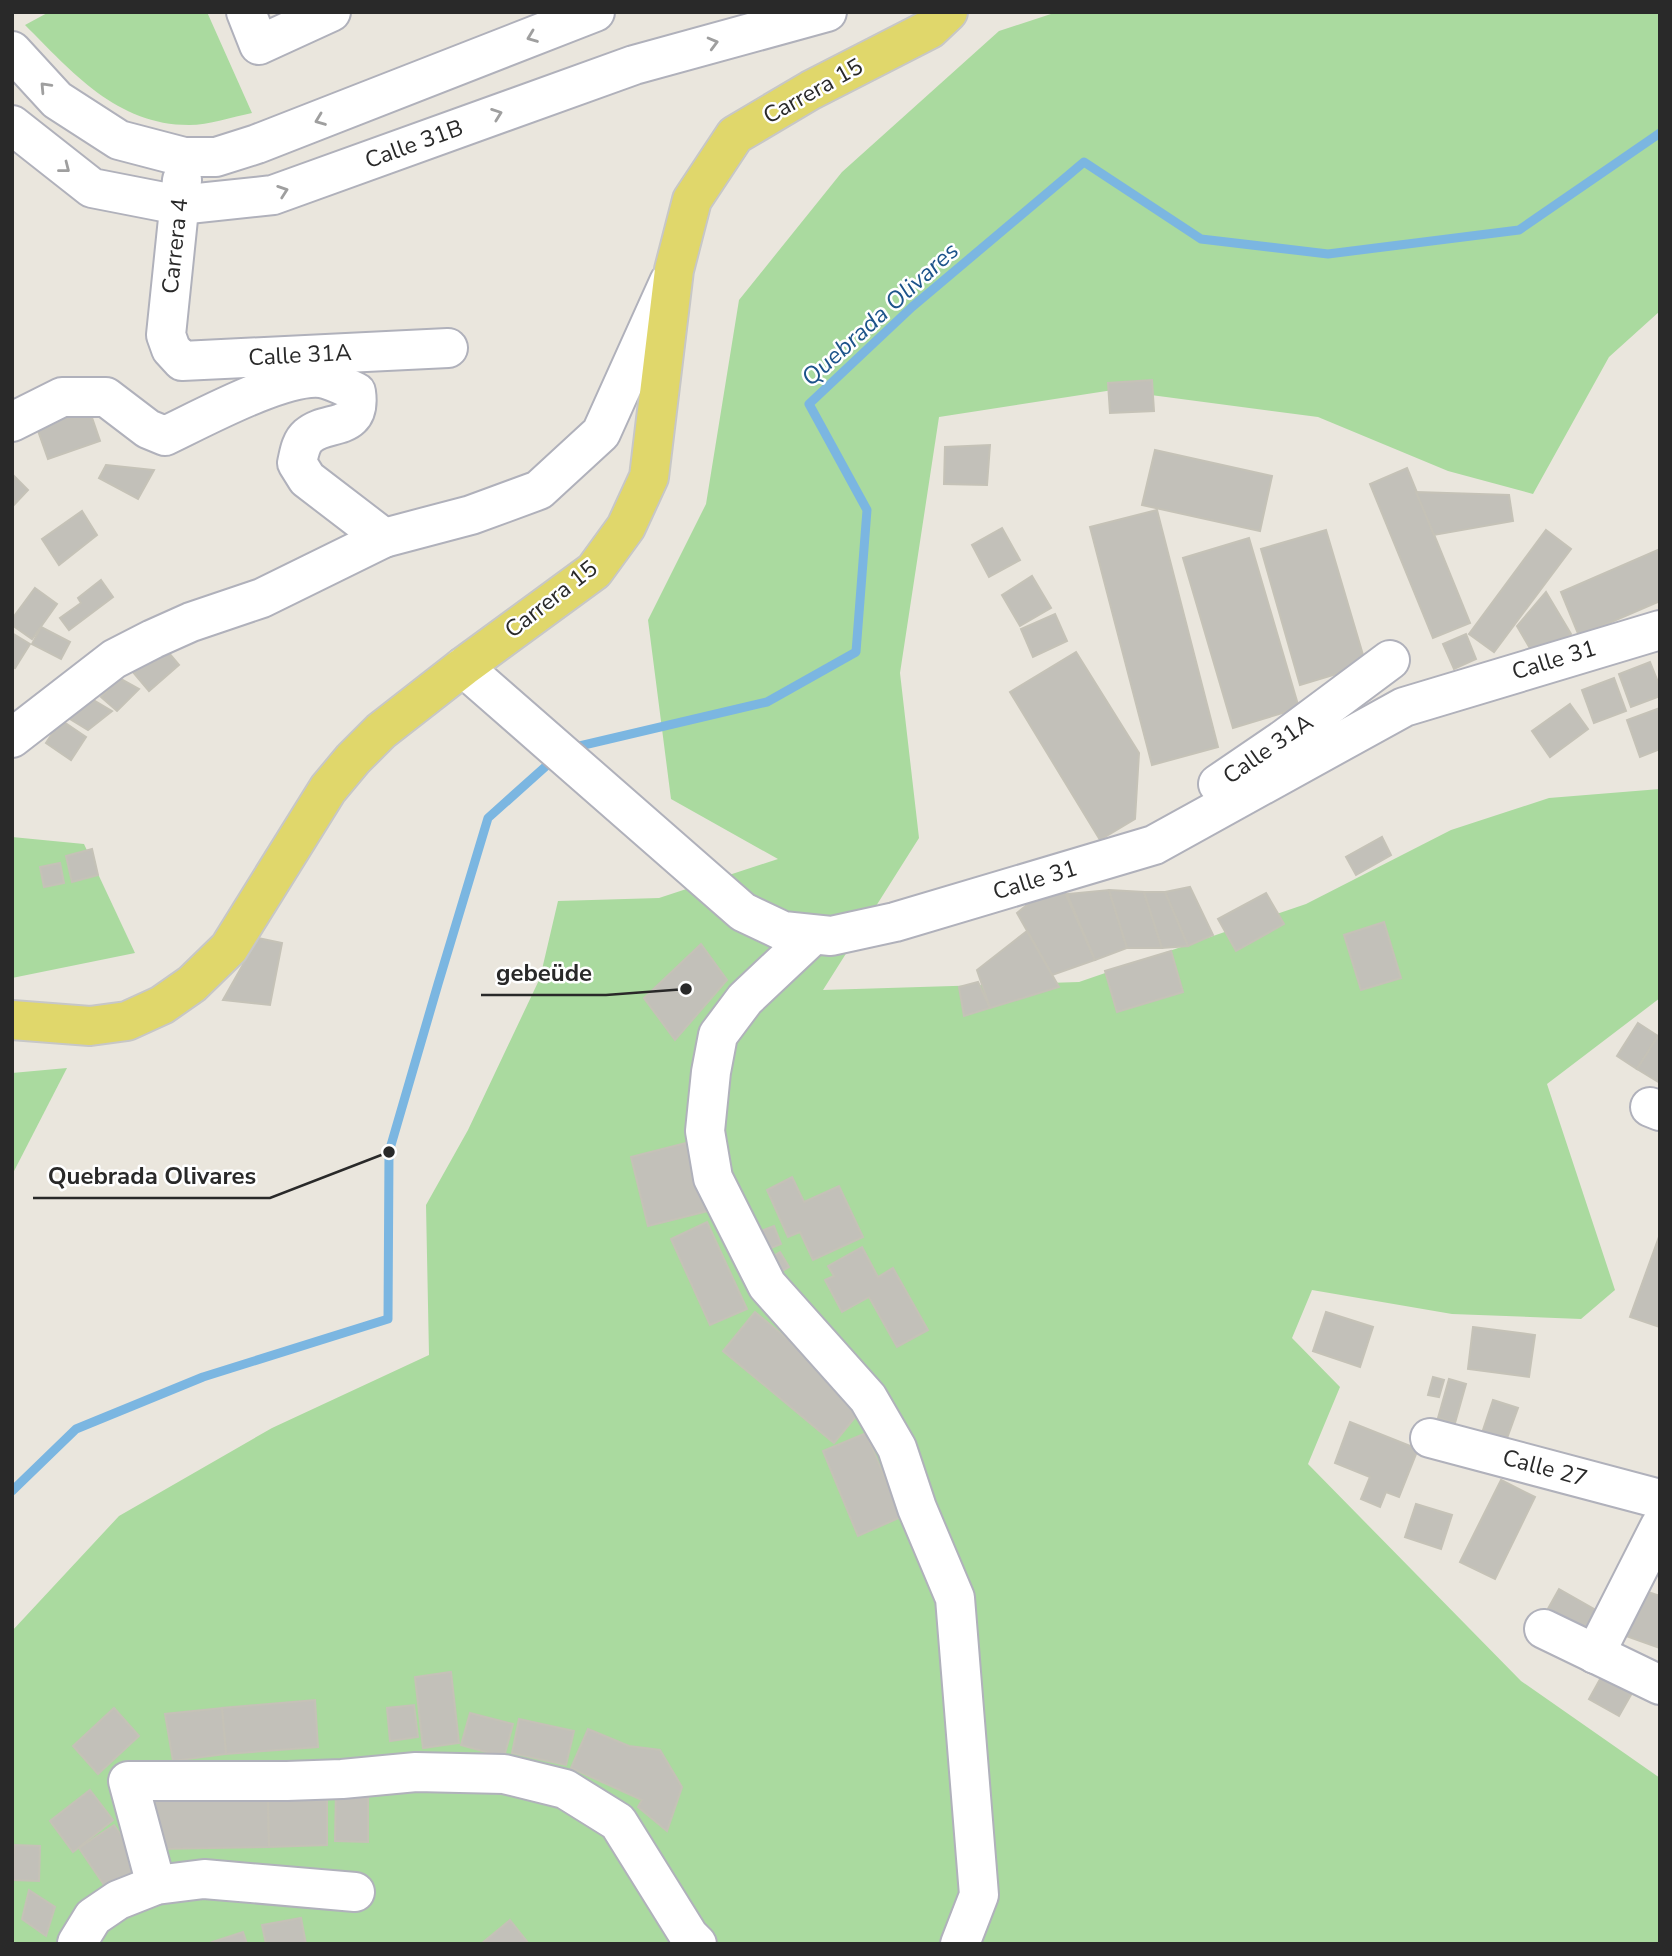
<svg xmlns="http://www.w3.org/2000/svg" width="1672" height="1956" font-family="'Nunito Sans',sans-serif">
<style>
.green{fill:#aada9f}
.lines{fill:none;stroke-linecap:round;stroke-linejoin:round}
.stream{stroke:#7bb6e1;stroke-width:9}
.building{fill:#c2c0b9;stroke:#c5c2b7;stroke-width:2}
.minor-casing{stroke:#b0b1bb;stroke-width:42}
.major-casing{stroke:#c7c7c7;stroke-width:42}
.minor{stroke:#fff;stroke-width:38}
.major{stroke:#e0d76b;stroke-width:38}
.oneway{stroke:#9f9f9f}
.labels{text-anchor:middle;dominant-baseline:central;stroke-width:5;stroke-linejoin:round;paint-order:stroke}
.street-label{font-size:23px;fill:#292929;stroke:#fff}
.water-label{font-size:24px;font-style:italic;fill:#1c538a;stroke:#fff}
.leader{fill:none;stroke:#292929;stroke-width:2.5}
.callout-dot{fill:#292929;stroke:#fff;stroke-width:2.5}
.callout-label{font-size:24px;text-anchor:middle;font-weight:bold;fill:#292929;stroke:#fff;stroke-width:5;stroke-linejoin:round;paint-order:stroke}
</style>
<rect width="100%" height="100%" fill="#eae6dd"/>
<g class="green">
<path d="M49,12H207L252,113C232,117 209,125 189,125C117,125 72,72 25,25Z"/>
<path d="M1057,12H1660V311L1609,357L1533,494L1448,471L1318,417L1113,390L939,417L900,673L919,838L823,990L1079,982L1306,904L1451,830L1549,798L1660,789V998L1547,1084L1615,1290L1581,1319L1452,1314L1312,1290L1292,1338L1340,1387L1308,1464L1521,1681L1660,1778V1944H12V1631L119,1516L272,1428L429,1355L426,1205L468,1130L540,978L558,901L659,898L778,859L671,799L648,620L706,504L739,300L842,172L999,31Z"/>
<path d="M12,837L84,844L135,953L12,978Z"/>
<path d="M67,1068L12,1175V1073Z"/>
</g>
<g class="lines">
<g class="stream">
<path d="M571,748L767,702L856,652L867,510L809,404L912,307L1084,162L1201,239L1328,254L1519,230L1660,133"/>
<path d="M12,1491L76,1429L203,1377L388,1319L389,1152L438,984L488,818L554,759"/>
</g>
</g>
<g class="building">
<path d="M1152,380L1154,411L1110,413L1108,383Z"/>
<path d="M88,406L100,441L48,459L36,425Z"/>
<path d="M990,445L987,485L944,484L945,447Z"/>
<path d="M1155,450L1272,476L1260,531L1142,505Z"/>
<path d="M106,465L154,470L138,499L99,478Z"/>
<path d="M1407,468L1470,623L1433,638L1370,484Z"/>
<path d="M12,474L28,490L12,507Z"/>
<path d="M1416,492L1509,495L1513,521L1434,535Z"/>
<path d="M1157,510L1218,747L1152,765L1090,527Z"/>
<path d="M82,511L97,535L59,565L42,539Z"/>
<path d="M1002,528L1020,560L989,577L972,545Z"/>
<path d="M1326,530L1366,665L1300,685L1261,549Z"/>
<path d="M1546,530L1571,549L1494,652L1469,634Z"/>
<path d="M1249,538L1299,708L1233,728L1183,558Z"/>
<path d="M1660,549V601L1579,636L1561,592Z"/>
<path d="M1032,576L1051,608L1020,626L1002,595Z"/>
<path d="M101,580L113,597L69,630L60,618L81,603L78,598Z"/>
<path d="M35,588L57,604L32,639L12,625V619Z"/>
<path d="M1546,592L1571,634L1535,657L1517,626Z"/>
<path d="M1055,614L1067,641L1033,657L1021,629Z"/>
<path d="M41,627L70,642L61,659L32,644Z"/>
<path d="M12,633L30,644L15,668L12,666Z"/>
<path d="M1466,634L1476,659L1454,669L1443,644Z"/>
<path d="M163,646L179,665L149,691L133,672Z"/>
<path d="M1076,652L1139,753L1135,819L1100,840L1010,692Z"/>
<path d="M1650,662L1660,687V696L1631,707L1619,674Z"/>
<path d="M119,678L139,689L117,711L101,697Z"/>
<path d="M1614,678L1626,711L1594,723L1582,690Z"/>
<path d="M80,692L112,711L88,730L65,716Z"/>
<path d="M1570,704L1588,729L1550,757L1532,731Z"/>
<path d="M1660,708V749L1640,757L1627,720Z"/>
<path d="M61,720L86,737L71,760L46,743Z"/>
<path d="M1382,837L1391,855L1356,875L1346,857Z"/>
<path d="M92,849L98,875L72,882L66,856Z"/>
<path d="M60,863L64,883L44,887L40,867Z"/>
<path d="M1059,879L1095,960L1052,975L1017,913Z"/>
<path d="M1190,887L1213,935L1188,946L1165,892Z"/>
<path d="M1109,890L1127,948L1095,960L1067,894Z"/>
<path d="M1109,890L1144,892L1162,948H1127Z"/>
<path d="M1144,892H1165L1188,946L1162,948Z"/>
<path d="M1266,893L1284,924L1236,951L1218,919Z"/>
<path d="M1384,922L1401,978L1361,990L1344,935Z"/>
<path d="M1027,931L1059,987L990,1008L977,970Z"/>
<path d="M258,938L282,943L270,1005L223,1000Z"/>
<path d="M701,944L727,980L675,1040L644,998Z"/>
<path d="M1171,951L1183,992L1117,1012L1105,971Z"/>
<path d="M978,982L990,1008L964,1016L959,987Z"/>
<path d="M1638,1023L1658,1036L1637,1069L1617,1056Z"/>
<path d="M1658,1036L1660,1037V1083L1637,1069Z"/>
<path d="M690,1142L708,1211L648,1226L631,1157Z"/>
<path d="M792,1177L804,1202L839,1186L863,1237L813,1260L800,1232L788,1237L767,1190Z"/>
<path d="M707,1222L747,1309L710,1325L671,1239Z"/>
<path d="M774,1226L781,1244L761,1252L753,1234Z"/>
<path d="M1660,1234V1327L1630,1317Z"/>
<path d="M862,1247L878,1277L893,1268L928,1330L897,1347L869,1297L842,1312L825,1280L834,1276L828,1266Z"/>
<path d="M780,1252L789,1267L769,1279L760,1264Z"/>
<path d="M755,1312L866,1404L834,1443L723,1351Z"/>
<path d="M1326,1312L1373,1327L1360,1367L1313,1351Z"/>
<path d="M1473,1327L1535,1335L1529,1377L1468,1369Z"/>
<path d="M1433,1377L1444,1380L1439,1397L1428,1395Z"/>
<path d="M1449,1379L1466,1384L1455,1423L1438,1418Z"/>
<path d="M1493,1400L1518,1408L1506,1441L1482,1433Z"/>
<path d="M1350,1422L1418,1449L1399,1497L1386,1492L1380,1507L1361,1499L1370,1477L1335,1463Z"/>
<path d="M866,1433L901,1517L858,1536L823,1451Z"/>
<path d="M1501,1480L1535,1497L1495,1579L1460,1562Z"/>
<path d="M1416,1504L1452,1515L1441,1549L1405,1537Z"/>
<path d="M1559,1589L1603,1614L1587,1641L1544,1616Z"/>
<path d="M1639,1589L1660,1596V1648L1623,1635Z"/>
<path d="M1609,1663L1640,1679L1619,1716L1589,1699Z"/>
<path d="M451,1672L459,1743L423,1748L415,1677Z"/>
<path d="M315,1700L318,1747L226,1754L222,1708Z"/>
<path d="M414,1705L418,1737L390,1741L387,1708Z"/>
<path d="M114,1708L139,1736L98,1774L73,1746Z"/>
<path d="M222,1708L226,1754L173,1761L165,1714Z"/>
<path d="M470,1713L513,1724L504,1757L461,1745Z"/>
<path d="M519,1719L574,1731L566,1765L512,1753Z"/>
<path d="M588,1729L629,1746L660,1750L682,1787L667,1831L638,1807L642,1800L571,1768Z"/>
<path d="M336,1789H368V1842L335,1841Z"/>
<path d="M90,1790L113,1820L73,1852L50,1821Z"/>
<path d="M136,1797L268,1799L269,1847L156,1849Z"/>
<path d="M327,1797V1845L269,1847L268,1799Z"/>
<path d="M114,1825L145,1869L108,1891L79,1848Z"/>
<path d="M14,1845L40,1846L39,1881L13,1880Z"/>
<path d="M29,1890L55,1907L46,1936L22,1919Z"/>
<path d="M301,1918L306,1944H266L262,1925Z"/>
<path d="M510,1920L529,1944H481Z"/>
<path d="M243,1932L247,1944H213L212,1942Z"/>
</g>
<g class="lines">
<g class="minor-casing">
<g id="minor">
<path d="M246,12L259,45L331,12"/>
<path d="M12,51L57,100L119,140L184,157H216L257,144L595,12"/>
<path d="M12,125L92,188L179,205L273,195L634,65L827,12"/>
<path d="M182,180L166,335L171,349L182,361L448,348"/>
<path d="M12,422L62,397H106L148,429L165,436C201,419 283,374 321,378C333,380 345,387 356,392C362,433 327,419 308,436C300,443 299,455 297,463L307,479L384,538"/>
<path d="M463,667L743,912L783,931L831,936L895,922L1154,845L1404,707L1660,630"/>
<path d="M12,738L114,659L153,639L191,622L262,598L384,538L471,515L539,490L601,433L669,282"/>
<path d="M1218,784L1284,739L1390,660"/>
<path d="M813,935L745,999L718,1035L711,1072L705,1131L713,1178L767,1285L868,1398L897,1448L917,1508L955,1598L979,1895L960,1944"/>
<path d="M1650,1107L1660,1111"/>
<path d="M1430,1438L1660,1499"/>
<path d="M1544,1629L1660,1685"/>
<path d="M1595,1654L1660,1526"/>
<path d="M156,1885L128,1781H287L342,1779L416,1772L504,1774L565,1789L618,1822L689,1936L697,1944"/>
<path d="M77,1943L93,1917L118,1900L156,1885L204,1879L355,1892"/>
</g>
</g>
<g class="major-casing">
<path id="major" d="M12,1020L90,1026L127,1021L162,1005L192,984L229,948L328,789L353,759L381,731L463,667L594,571L626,527L649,477L674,270L692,200L735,135L811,90L930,29L948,12"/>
</g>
<use href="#minor" class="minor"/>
<use href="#major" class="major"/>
</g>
<defs><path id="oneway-chevron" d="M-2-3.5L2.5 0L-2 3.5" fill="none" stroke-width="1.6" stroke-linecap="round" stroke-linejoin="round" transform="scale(1.75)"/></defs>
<g class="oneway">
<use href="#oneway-chevron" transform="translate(532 37) rotate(159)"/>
<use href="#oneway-chevron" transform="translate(713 43) rotate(-15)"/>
<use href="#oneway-chevron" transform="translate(45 87) rotate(-133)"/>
<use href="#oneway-chevron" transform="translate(497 114) rotate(-20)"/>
<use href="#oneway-chevron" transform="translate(320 120) rotate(159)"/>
<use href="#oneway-chevron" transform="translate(65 168) rotate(38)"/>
<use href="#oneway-chevron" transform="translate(283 191) rotate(-19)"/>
</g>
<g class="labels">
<g class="street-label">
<text transform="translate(813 91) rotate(-29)">Carrera 15</text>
<text transform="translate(414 144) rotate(-20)">Calle 31B</text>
<text transform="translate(175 246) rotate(-84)">Carrera 4</text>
<text transform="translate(300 355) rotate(-3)">Calle 31A</text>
<text transform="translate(551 599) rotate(-38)">Carrera 15</text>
<text transform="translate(1554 660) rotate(-17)">Calle 31</text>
<text transform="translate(1268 749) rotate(-35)">Calle 31A</text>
<text transform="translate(1035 880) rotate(-17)">Calle 31</text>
<text transform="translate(1545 1468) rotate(15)">Calle 27</text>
</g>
<g class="water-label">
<text transform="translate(880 314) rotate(-42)">Quebrada Olivares</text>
</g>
</g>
<path class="leader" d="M686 989L606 995H481M389 1152L270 1198H33"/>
<g class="callout-dot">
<circle cx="686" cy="989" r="7"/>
<circle cx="389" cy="1152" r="7"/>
</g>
<g class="callout-label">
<text x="544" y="981">gebeüde</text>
<text x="152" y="1184">Quebrada Olivares</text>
</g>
<rect width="1672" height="1956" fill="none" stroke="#292929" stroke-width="28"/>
</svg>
